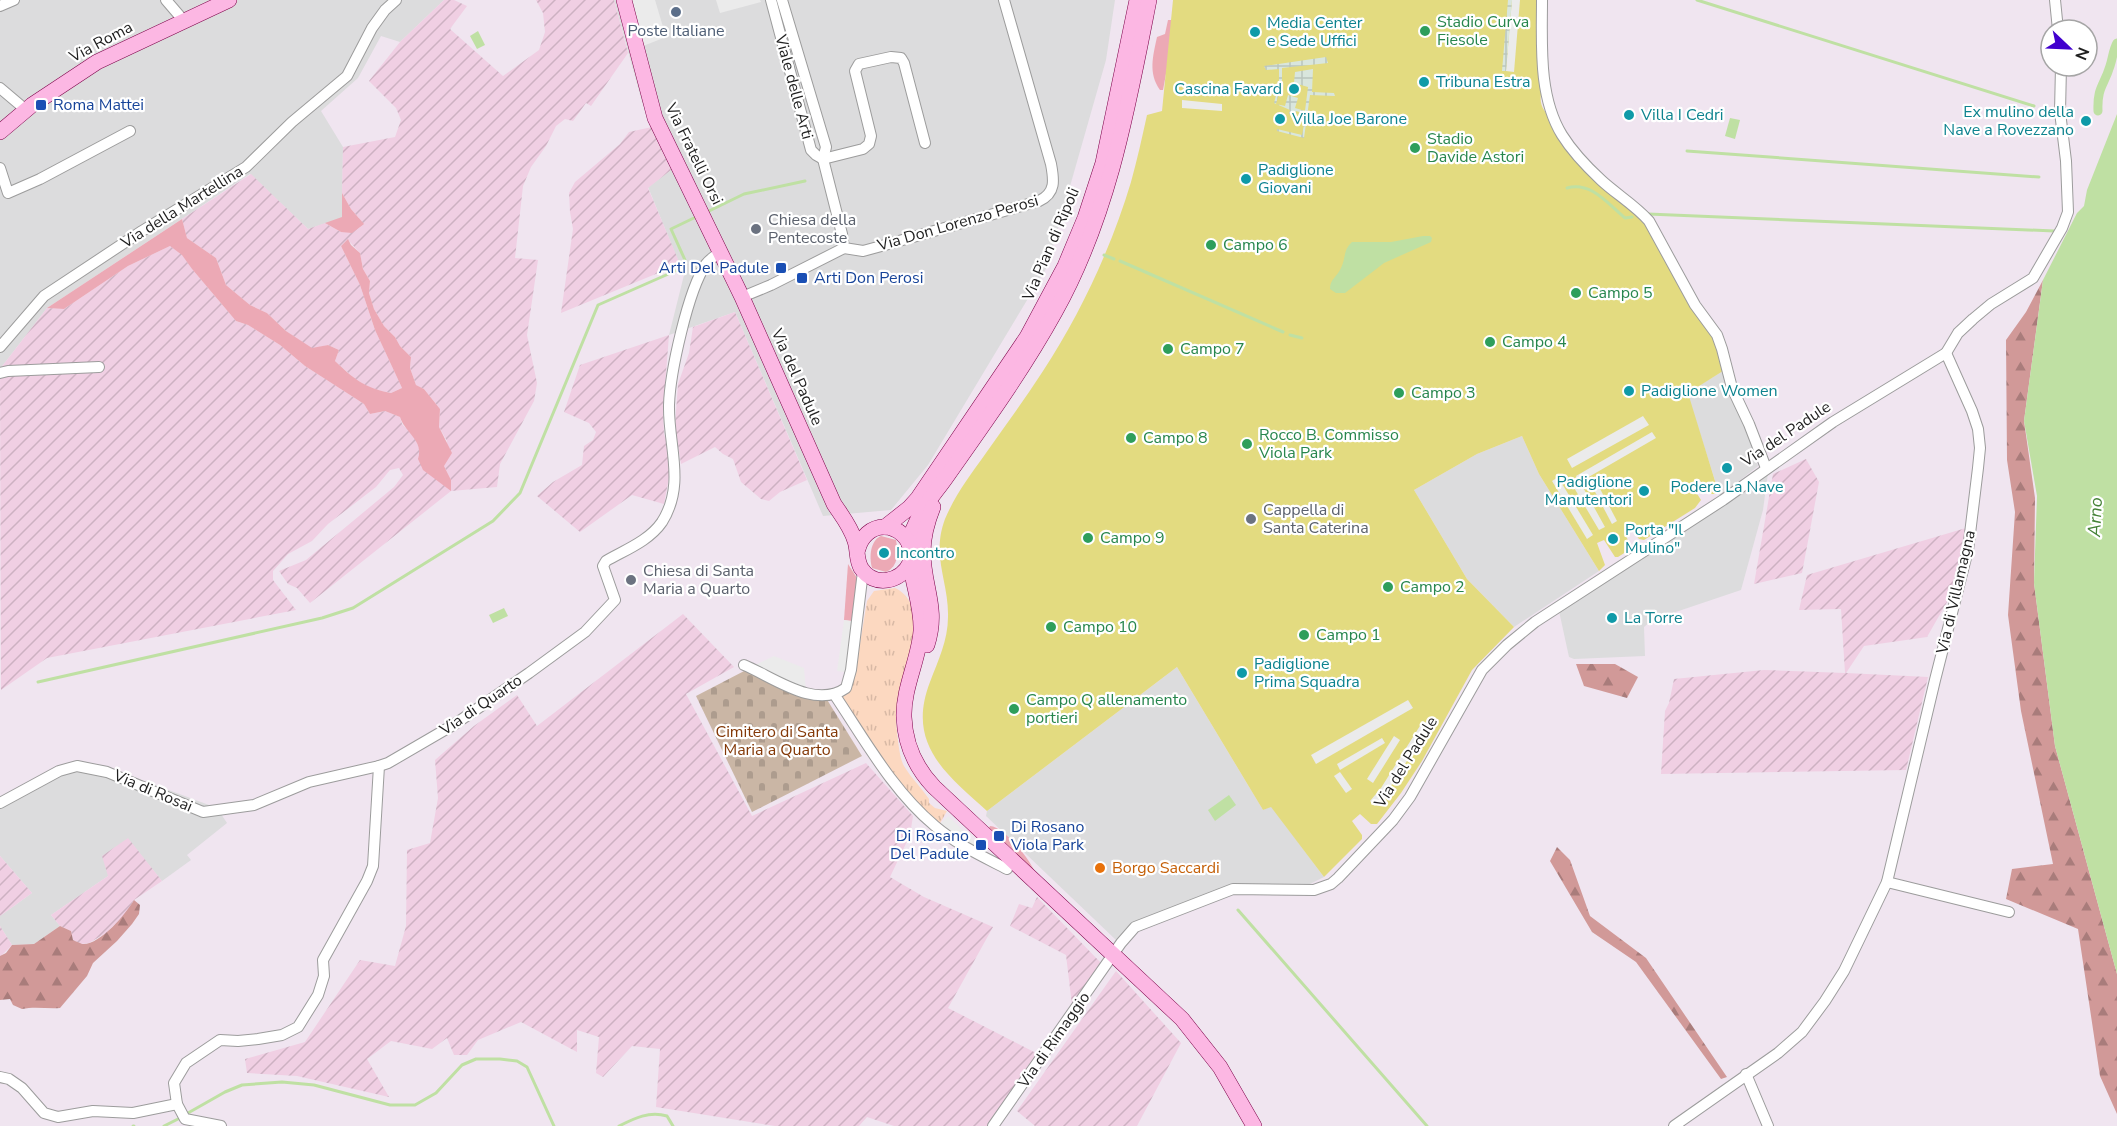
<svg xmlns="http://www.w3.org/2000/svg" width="2117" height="1126" font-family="'Nunito Sans',sans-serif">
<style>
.residential{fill:#dcdcdd}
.farmland{fill:url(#farmland-furrows)}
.grass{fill:#eca9b5}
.forest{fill:url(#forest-firs)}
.cemetery{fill:url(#cemetery-stones)}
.park{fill:url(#park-tufts)}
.pitch{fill:#e3db80}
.parking{fill:#ebebeb}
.plaza{fill:url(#plaza-grid)}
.water{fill:#bfe0a3}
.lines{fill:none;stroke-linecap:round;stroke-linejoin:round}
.stream{stroke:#bfe0a3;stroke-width:3}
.canal{stroke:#bfe0a3;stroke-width:9}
.street-casing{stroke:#9c9c9c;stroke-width:12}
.secondary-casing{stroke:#7c0048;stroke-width:16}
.street{stroke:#fff;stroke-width:10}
.secondary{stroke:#fcb7e3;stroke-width:15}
.service-dot{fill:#5c6f8a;stroke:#fff;stroke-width:2}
.leisure-dot{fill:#2e9e5b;stroke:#fff;stroke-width:2}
.culture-dot{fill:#0f9aa8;stroke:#fff;stroke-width:2}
.transit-dot{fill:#1a4fb4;stroke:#fff;stroke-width:2}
.worship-dot{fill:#6b7280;stroke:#fff;stroke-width:2}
.food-dot{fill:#e8710a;stroke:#fff;stroke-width:2}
.labels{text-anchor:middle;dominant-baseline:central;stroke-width:4.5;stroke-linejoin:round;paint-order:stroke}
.leisure-label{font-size:16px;fill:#27864d;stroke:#fff;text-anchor:start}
.culture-label{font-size:16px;fill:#0d838f;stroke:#fff;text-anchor:start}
.service-label{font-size:16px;fill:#4e5e75;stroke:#fff}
.street-label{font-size:16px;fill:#1f1f1f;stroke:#fff}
.transit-label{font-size:16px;fill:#164399;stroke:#fff;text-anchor:start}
.worship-label{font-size:16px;fill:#5b616d;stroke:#fff;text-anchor:start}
.park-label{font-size:16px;fill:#833807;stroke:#fff}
.food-label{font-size:16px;fill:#c56008;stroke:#fff;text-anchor:start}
.water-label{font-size:18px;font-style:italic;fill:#458237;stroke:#fff}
</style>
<defs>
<pattern id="farmland-furrows" width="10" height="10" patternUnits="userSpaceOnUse" patternTransform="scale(1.5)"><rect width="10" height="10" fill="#f0cfe3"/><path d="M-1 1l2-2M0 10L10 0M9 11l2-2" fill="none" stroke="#cdb1c2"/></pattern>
<pattern id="forest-firs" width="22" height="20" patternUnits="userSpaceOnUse" patternTransform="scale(1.5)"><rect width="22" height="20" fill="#d19998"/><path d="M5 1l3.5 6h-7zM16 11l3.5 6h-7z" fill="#a97c7b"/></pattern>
<pattern id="cemetery-stones" width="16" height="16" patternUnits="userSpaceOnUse" patternTransform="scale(1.5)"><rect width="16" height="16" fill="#cab6a5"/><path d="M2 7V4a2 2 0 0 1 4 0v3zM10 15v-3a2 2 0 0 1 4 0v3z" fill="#ad9c8e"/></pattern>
<pattern id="park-tufts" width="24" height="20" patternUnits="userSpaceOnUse" patternTransform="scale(1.5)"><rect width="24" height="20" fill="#fcd8c0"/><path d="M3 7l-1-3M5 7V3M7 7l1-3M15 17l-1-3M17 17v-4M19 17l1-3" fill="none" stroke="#d8b9a5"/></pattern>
<pattern id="plaza-grid" width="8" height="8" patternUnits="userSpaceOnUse" patternTransform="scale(1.5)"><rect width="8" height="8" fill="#d9e6dd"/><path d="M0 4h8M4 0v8" fill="none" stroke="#bac5bd"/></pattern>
</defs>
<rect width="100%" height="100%" fill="#f0e5f0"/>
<g class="residential">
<path d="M0,0H444L400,42L381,36L358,78L321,111L343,147L342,218L308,229L250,174L47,308L0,369Z"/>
<path d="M614,0H1115L1106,60L1047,267L928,465L891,510L823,516L735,312L669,335L684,275L648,187L671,170L642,102Z"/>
<path d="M1723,371L1748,431L1758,466L1720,496L1687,393Z"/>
<path d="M1522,436L1539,474L1599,571L1514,627L1467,579L1414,490L1477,454Z"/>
<path d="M1768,473L1763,510L1741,590L1652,620L1644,627L1645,656L1574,659L1569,657L1559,611Z"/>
<path d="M1177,667L1263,810L1271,806L1324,877L1310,884H1236L1143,918L1116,940L986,816L987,811Z"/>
<path d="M64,766L115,770L217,808L227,823L187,855L191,860L162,881L128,839L108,876L51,915L60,926L34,944L12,945L0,926V916L32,893L0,856V801Z"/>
</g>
<g class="farmland">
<path d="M444,0H454L467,6L450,29L503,76L539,50L545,32L543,13L536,0H614L628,53L591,106L586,103L573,121L565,119L556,126L546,146L531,167L523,186L515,258L538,260L527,335L537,383L534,401L500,464L497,487L451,491L310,603L297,588L288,584L279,571L306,560L394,487L403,475L399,468L390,470L376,487L328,524L312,541L288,554L273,571V580L296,610L47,658L1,690L0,369L47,308L64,309L128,266L170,246L182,254L192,269L236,321L248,325L280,345L305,366L364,404L370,414L385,411L400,417L402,424L416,439L420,452L451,480L444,466L447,441L439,427L440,409L424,389L416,385L410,368L411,357L400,346L395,337L384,326L374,309L369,293L370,281L363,269L360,253L348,240L341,246L360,285L375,330L402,388L391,393L372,389L355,379L335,361L339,350L328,345L312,349L286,331L267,313L250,305L226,285L216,258L187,238L182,219L251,174L308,229L325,223L341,232L359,218L351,209L342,193L343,147L395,137L401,120L396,108L369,81L400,42Z"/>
<path d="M652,127L671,170L648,188L680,264L561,313L573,229L570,212L569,193L575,182L620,144L629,132Z"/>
<path d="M735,312L807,480L780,492L769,501L761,499L741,482L733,459L723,454L715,447L681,464L675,426L678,384L689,353L693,327Z"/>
<path d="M669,335L663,411L664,434L670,452V472L664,504L632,495L580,532L537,496L553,482L582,465L584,446L593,440L596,432L589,423L564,412L580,365Z"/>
<path d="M1806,459L1819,482L1802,573L1754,584L1773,474Z"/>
<path d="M1966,528L1955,588L1927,637L1864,646L1846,673L1928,677L1906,770L1661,774L1665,711L1669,703L1674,679L1764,670L1845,673L1841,609L1799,610L1807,575Z"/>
<path d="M683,614L734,667L686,694L752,816L866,763L913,816L910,835L890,877L924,897L993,927L948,1008L1038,1054L988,1126H894L867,1117L859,1126H775L656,1107L660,1049L632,1046L603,1077L596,1073L599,1037L577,1030V1052L521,1022L478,1040L467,1055H454L447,1038L432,1049L391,1041L367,1059L389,1097L297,1076L247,1073L245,1059L305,1042L360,960L395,966L406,926L407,850L430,843L438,798L435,760L474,726L517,695L537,726Z"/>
<path d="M128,838L162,881L134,900L127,912L106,933L89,943L81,944L73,940L71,931L60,926L51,915L108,876L102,856Z"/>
<path d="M0,856L32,893L0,916Z"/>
<path d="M1037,897L1101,963L1072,1005L1066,955L1010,926L1019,904L1032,908Z"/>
<path d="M0,926L12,945L1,956H0Z"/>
<path d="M1116,971L1181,1043L1137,1126H1035L1017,1111Z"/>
</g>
<g class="grass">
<path d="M1168,20H1176L1163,90H1160C1148,73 1153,56 1157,37L1165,34Z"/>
<path d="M342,193L351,209L364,224L352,233L341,232L325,223L342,217Z"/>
<path d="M182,219L187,238L216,258L226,285L250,305L267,313L286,331L312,348L328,345L339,350L335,361C354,379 365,388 391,393L402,388L375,330L360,285L341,246L348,239L351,245L360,253L363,269L370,281L369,293L374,309L384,326L395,337L400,346L411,357L410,368L416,385L424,389L440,409L439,427L452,453L444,466L451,480V491L423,470L418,459C424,440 405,433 400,417L385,411L370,414L364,404L305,366L280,345L248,325L236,321L192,269L182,255L170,246L128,266L64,309L47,308Z"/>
<path d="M881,536L896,540C898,552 899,566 886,572L872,568C869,557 870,541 881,536Z"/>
<path d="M848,564L857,578L852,621L844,620Z"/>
<path d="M990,826C1005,827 1031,861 1036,874L988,830Z"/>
</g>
<g class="forest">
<path d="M2043,280L2024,421L2035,498L2034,583L2055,746L2117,974V1114L2100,1076L2078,929L2006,899L2012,869L2053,864L2021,711L2008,615L2015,512L2007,460L2006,340L2026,312Z"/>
<path d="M1576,664H1615L1638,677L1627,698L1584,686Z"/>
<path d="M1557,847L1570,860L1590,916L1646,958L1727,1077L1721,1079L1636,962L1592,932L1550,861Z"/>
<path d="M134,900L140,905L139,914L132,924L117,941L93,963L87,976L60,1008C47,1009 35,1006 22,1009L13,1005L10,999L0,1000V956L6,953L12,945L34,944L60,926L71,931L73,940C75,941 80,943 82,944C99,946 126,914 134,900Z"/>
</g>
<path class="cemetery" d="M748,669L826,698L862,756L752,812L696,696Z"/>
<path class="park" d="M895,588C938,608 895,687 896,721C897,732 899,758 904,766C911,778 921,787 929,799V803L935,808L947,811L939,825L900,787L839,699L851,687L855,674L867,601L874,591Z"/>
<path class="pitch" d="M1173,0H1541L1543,87C1537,104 1543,109 1553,122L1648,228L1714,337L1723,371L1688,393L1719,494H1709L1699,479L1691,484L1701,500L1695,508L1644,540L1639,539L1630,527L1624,530C1630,546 1633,548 1618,557H1615L1604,540L1597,543L1605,565L1599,571L1539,474L1522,436L1477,454L1414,490L1467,579L1514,627L1472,670L1422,761L1401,793L1377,824H1371L1360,814L1352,821L1362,835V839L1324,877L1271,807L1263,810L1177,667L987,811C946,774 906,744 930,682C938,661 948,640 948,617C949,582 931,556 945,519C955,495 971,474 986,453C1005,426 1025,399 1043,371C1080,315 1112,246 1131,182C1137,160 1142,138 1147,115L1162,111Z"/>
<g class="parking">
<path d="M630,0H655L666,37L643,46Z"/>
<path d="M716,0H760L761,2L720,13Z"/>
<path d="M1512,0H1520L1514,72L1506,71Z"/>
<path d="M1184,85L1223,88V96L1183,92Z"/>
<path d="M1182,100L1222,104V111L1182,108Z"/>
<path d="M1643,416L1649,425L1572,468L1567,459Z"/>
<path d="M1652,432L1656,438L1580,482L1605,527L1599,530L1573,486L1579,482L1576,476Z"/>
<path d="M1558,477L1593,535L1587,539L1552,481Z"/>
<path d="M1598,485L1617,521L1612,524L1593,488Z"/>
<path d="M844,620L858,622L851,673L837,671Z"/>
<path d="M774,656L804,668L806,690L753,666Z"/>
<path d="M1408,700L1413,708L1316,764L1311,755Z"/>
<path d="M1423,721L1430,725L1387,792L1375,806L1370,801L1381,788Z"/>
<path d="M1394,736L1400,740L1373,783L1367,779Z"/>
<path d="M1382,738L1385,743L1340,770L1337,764Z"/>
<path d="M1340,772L1352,789L1346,793L1334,776Z"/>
<path d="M948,816L992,858L934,830Z"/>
</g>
<g class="plaza">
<path d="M1508,0H1512L1506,71H1502Z"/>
<path d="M1326,57L1328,63L1282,68V82L1276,104L1285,106L1288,95L1298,98L1295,108L1305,111L1308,87L1294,83L1295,72L1313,69L1312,92L1334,93L1335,96L1310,95L1304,138L1277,131V129L1302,135L1306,114L1296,111L1295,115L1289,114L1290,110L1274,103L1279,84V69L1266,70L1264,66Z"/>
</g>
<g class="water">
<path d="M478,31L485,45L477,49L470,36Z"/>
<path d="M2117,114V974L2055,746L2034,583L2037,496L2024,421L2043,280L2077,213L2084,206L2087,190Z"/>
<path d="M1730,118L1740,120L1735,139L1725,136Z"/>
<path d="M1423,236H1430L1432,238L1431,242L1384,263L1345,293H1336L1330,289C1330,279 1337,277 1341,268C1346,258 1343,250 1352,242H1391Z"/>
<path d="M504,608L508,616L493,623L489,615Z"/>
<path d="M1229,795L1236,805L1215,821L1208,810Z"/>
</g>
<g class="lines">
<g class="stream">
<path d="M1697,0L2034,106"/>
<path d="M1687,151L2039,177"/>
<path d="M1567,188C1591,181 1608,204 1625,218L1632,217"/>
<path d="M707,212L744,194L805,181"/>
<path d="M1648,214L2054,231"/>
<path d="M1104,255L1114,259"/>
<path d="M1120,261L1283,332"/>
<path d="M1290,335L1302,338"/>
<path d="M38,682L322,618L353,608L493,521L520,493L598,305L682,268L685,260L671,229L698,216"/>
<path d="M1238,910L1427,1126"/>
<path d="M188,1113L225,1092L242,1085L282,1082L314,1085L390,1105H415L436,1093L462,1065L476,1059H500L517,1061L527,1067L554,1126"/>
<path d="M133,1126H134"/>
<path d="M164,1126L178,1119"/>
<path d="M619,1126C635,1118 649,1111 667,1116L673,1126"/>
</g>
<path class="canal" d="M2098,111C2097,87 2104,86 2110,66C2113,57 2113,50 2117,43"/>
<g class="street-casing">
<g id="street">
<path d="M166,0L184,21"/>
<path d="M771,0L811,150L816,155L823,159"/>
<path d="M782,0L826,147L823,159L842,234L844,248"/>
<path d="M1542,0C1542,43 1538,96 1562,135C1572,151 1586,166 1601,180C1616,194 1635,205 1649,221L1695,305L1717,335L1722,349L1732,388L1749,424L1766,468"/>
<path d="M2055,0L2058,30"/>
<path d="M0,6L14,0"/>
<path d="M0,88L26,110"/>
<path d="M823,159L863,149L869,144L871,136L855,71L859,64L891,57L901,58L904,63L925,143"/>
<path d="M0,168L8,193L40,179L130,131"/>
<path d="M844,248L863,251L885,245L1039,201C1056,193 1054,180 1051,164L1004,0"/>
<path d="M742,297L771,285L844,248"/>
<path d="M0,347L44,296L142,231L246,167L292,122L347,76L372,28L385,10L396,0"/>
<path d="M0,373L8,371L99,367"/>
<path d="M744,665C773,677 815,710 846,688L851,670L863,571"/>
<path d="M834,694C865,740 892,790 935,826C956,844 982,856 1007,869"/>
<path d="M0,803L59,771L77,766L107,772L203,812L254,805L309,782L379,766"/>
<path d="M1887,882L2009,912"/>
<path d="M1746,1074L1768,1126"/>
<path d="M0,1077L9,1079L22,1088L44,1113L58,1117L93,1111L133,1113L177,1104"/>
<path d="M221,1126L185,1119L177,1104L174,1083L186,1063L220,1040L238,1041L258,1039L282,1035L298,1027L318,995L324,976L323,960L367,881L373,866L379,766L388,763L455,724L529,673L585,632L615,600L603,566L606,561C625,550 649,541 662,522C686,484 668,445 669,405C670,373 688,290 706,264C710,259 715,256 720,252"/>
<path d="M993,1126L1121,943L1135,927L1233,889L1314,890L1331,884L1338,878L1393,820L1410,797L1482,670L1507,645L1535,622L1723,500L1833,422L1946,353L1958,333L1973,319L1991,304L2033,278L2062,228L2068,212L2066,161L2060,112L2061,66"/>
<path d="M1674,1126L1778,1053L1802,1032L1825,1001L1844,971L1887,882L1935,680L1968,550L1978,468L1980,448L1978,429L1972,411L1946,353"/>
</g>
</g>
<g class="secondary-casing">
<g id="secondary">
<path d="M624,0L655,118L742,297L834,504C842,516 851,527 855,541C858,550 856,559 861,568C874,588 901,582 910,563"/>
<path d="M0,132L32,105L97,62L229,0"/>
<path d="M885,527L909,508L918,498L1027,337L1065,266L1085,218L1103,163L1137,0"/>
<path d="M909,544L911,534L921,512C928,501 937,490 945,479C983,425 1023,370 1055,312C1109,215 1128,107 1149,0"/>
<path d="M858,549C861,537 871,527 884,527C898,527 911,539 911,553C911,558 910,562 911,567C914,588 922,609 921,631C919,659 903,688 904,717C905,744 915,767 934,787L1182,1019L1220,1067L1254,1126"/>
<path d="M927,645C939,608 923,587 923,552C923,536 927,522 933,507"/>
</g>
</g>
<use href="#street" class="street"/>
<use href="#secondary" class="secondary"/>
</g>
<circle class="service-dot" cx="676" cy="12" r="6"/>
<g class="leisure-dot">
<circle cx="1425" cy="31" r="6"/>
<circle cx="1415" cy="148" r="6"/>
<circle cx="1211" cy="245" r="6"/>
<circle cx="1576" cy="293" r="6"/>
<circle cx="1490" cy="342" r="6"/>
<circle cx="1168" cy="349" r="6"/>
<circle cx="1399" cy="393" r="6"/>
<circle cx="1131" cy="438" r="6"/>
<circle cx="1247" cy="444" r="6"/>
<circle cx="1088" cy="538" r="6"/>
<circle cx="1388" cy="587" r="6"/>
<circle cx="1051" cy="627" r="6"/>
<circle cx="1304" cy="635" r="6"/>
<circle cx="1014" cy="709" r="6"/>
</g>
<g class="culture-dot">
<circle cx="1255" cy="32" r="6"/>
<circle cx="1424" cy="82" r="6"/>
<circle cx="1294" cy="89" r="6"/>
<circle cx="1629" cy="115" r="6"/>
<circle cx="1280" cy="119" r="6"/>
<circle cx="2086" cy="121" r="6"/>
<circle cx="1246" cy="179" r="6"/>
<circle cx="1629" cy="391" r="6"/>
<circle cx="1727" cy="468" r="6"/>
<circle cx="1644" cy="491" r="6"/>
<circle cx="1613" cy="539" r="6"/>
<circle cx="884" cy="553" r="6"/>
<circle cx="1612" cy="618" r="6"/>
<circle cx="1242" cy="673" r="6"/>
</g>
<g class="transit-dot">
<rect x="35" y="99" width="12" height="12" rx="3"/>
<rect x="775" y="262" width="12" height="12" rx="3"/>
<rect x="796" y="272" width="12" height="12" rx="3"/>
<rect x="993" y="830" width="12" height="12" rx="3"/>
<rect x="975" y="839" width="12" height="12" rx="3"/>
</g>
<g class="worship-dot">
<circle cx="756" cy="229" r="6"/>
<circle cx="1251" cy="519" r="6"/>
<circle cx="631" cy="580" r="6"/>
</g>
<circle class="food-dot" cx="1100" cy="868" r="6"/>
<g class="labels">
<g class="leisure-label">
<text x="1437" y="22">Stadio Curva<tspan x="1437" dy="18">Fiesole</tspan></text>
<text x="1427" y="139">Stadio<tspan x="1427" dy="18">Davide Astori</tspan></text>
<text x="1223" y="245">Campo 6</text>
<text x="1588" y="293">Campo 5</text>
<text x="1502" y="342">Campo 4</text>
<text x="1180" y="349">Campo 7</text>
<text x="1411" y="393">Campo 3</text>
<text x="1259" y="435">Rocco B. Commisso<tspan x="1259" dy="18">Viola Park</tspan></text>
<text x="1143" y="438">Campo 8</text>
<text x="1100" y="538">Campo 9</text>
<text x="1400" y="587">Campo 2</text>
<text x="1063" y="627">Campo 10</text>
<text x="1316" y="635">Campo 1</text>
<text x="1026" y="700">Campo Q allenamento<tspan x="1026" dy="18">portieri</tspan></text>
</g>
<g class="culture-label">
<text x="1267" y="23">Media Center<tspan x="1267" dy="18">e Sede Uffici</tspan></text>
<text x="1436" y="82">Tribuna Estra</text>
<text x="1282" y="89" text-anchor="end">Cascina Favard</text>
<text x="2074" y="112" text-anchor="end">Ex mulino della<tspan x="2074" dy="18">Nave a Rovezzano</tspan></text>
<text x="1641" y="115">Villa I Cedri</text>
<text x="1292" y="119">Villa Joe Barone</text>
<text x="1258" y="170">Padiglione<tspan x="1258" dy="18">Giovani</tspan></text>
<text x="1641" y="391">Padiglione Women</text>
<text x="1632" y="482" text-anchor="end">Padiglione<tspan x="1632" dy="18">Manutentori</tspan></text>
<text x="1727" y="487" text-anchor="middle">Podere La Nave</text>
<text x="1625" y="530">Porta "Il<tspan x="1625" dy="18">Mulino"</tspan></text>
<text x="896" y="553">Incontro</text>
<text x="1624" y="618">La Torre</text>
<text x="1254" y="664">Padiglione<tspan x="1254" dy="18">Prima Squadra</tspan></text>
</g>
<g class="service-label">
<text x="676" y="31">Poste Italiane</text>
</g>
<g class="street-label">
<text transform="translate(101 42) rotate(-28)">Via Roma</text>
<text transform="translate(794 87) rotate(75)">Viale delle Arti</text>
<text transform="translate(694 154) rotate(64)">Via Fratelli Orsi</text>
<text transform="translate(182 207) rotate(-32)">Via della Martellina</text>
<text transform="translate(958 223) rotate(-16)">Via Don Lorenzo Perosi</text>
<text transform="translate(1051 244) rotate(-67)">Via Pian di Ripoli</text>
<text transform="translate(797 377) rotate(66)">Via del Padule</text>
<text transform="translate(1786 434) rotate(-34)">Via del Padule</text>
<text transform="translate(1956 592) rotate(-77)">Via di Villamagna</text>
<text transform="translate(481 705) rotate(-34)">Via di Quarto</text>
<text transform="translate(1406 762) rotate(-58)">Via del Padule</text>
<text transform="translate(153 791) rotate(23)">Via di Rosai</text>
<text transform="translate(1054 1040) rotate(-55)">Via di Rimaggio</text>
</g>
<g class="transit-label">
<text x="53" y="105">Roma Mattei</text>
<text x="769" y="268" text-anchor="end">Arti Del Padule</text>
<text x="814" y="278">Arti Don Perosi</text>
<text x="1011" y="827">Di Rosano<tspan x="1011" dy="18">Viola Park</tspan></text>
<text x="969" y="836" text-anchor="end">Di Rosano<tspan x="969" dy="18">Del Padule</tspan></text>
</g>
<g class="worship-label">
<text x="768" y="220">Chiesa della<tspan x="768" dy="18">Pentecoste</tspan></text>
<text x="1263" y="510">Cappella di<tspan x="1263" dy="18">Santa Caterina</tspan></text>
<text x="643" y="571">Chiesa di Santa<tspan x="643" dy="18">Maria a Quarto</tspan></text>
</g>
<g class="park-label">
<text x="777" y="732">Cimitero di Santa<tspan x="777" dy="18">Maria a Quarto</tspan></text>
</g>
<g class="food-label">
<text x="1112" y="868">Borgo Saccardi</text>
</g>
<g class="water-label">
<text transform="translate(2095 517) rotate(-87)">Arno</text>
</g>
</g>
<g transform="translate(2069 48) rotate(113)"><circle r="28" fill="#ffffff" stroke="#a5a5a5" stroke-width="1.5"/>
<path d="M0-4.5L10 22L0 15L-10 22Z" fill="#4100ce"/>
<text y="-9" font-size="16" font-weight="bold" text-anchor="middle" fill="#1f1f1f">N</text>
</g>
</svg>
